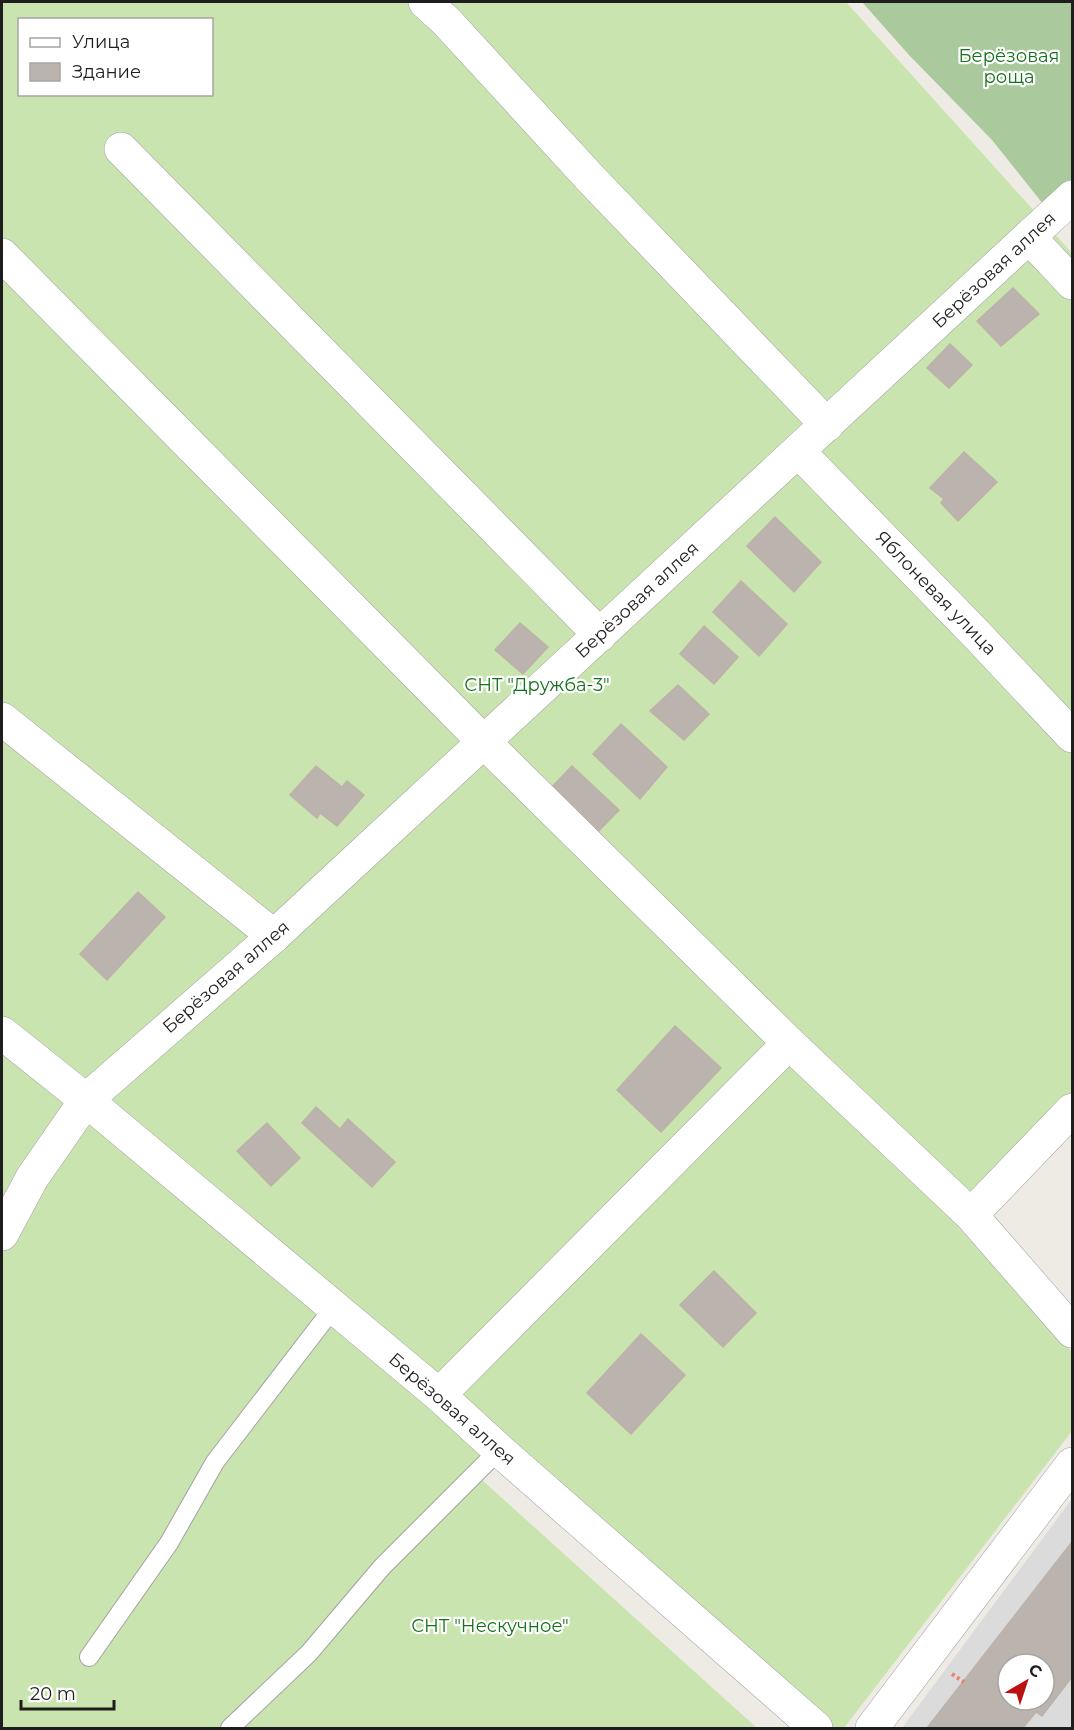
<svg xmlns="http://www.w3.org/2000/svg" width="1074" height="1730" font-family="Montserrat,sans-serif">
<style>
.residential{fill:#dcdbdb;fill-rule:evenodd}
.grass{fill:#c9e4af;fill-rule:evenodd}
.forest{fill:#aaca9d}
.building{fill:#bbb4ae;stroke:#beb2a8;stroke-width:1.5;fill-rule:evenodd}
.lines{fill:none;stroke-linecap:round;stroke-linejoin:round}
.service-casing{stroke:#a2a2a2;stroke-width:20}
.minor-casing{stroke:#a2a2a2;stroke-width:34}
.path{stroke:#ed8176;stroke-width:4;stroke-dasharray:3 3;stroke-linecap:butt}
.service{stroke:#fff;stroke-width:18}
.minor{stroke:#fff;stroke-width:33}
.labels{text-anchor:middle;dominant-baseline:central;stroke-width:4.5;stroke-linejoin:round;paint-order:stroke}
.park-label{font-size:18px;fill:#15721c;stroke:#fff}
.street-label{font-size:18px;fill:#1e1e1e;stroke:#fff}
</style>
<rect width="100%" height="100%" fill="#eeebe5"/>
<path class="residential" d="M1072,1499V1728H902ZM1008,1664H1044V1700H1008Z"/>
<path class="grass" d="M2,2H846L1072,253V1116L958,1227L1072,1352V1431L844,1728H816L499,1451L482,1480L757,1728H2ZM20,20H212V94H20Z"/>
<path class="forest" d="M862,2H1072V207L1051,214L992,140L909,55Z"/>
<g class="building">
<path d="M1013,288L1039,314L1001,346L977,321Z"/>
<path d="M950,344L972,365L949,388L927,368Z"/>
<path d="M964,452L997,482L958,521L941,503L944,499L930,488Z"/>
<path d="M775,517L821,562L794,592L747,546Z"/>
<path d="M741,581L787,624L759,656L713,612Z"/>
<path d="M520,623L548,647L523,674L495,650Z"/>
<path d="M704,626L738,657L714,684L680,654Z"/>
<path d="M678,685L709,714L684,740L650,711Z"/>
<path d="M621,724L667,767L640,799L593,754Z"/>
<path d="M316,766L342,787L347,781L364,795L337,826L320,813L317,818L290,795Z"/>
<path d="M572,766L619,810L593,837L546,793Z"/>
<path d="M138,892L165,917L107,980L80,954Z"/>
<path d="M675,1026L721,1068L661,1132L617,1090Z"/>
<path d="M316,1107L340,1129L348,1119L395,1162L372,1187L302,1123Z"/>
<path d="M267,1123L300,1158L271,1186L237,1151Z"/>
<path d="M714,1271L756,1313L723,1347L680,1305Z"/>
<path d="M641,1334L685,1375L631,1434L587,1393Z"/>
<path d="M1072,1542V1677L1042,1716L1036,1712L1023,1728H927ZM1008,1664H1044V1700H1008Z"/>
</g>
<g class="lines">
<g class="service-casing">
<g id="service">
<path d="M89,1657L169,1543L215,1462L334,1307"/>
<path d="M230,1728L309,1653L382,1567L499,1450"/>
</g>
</g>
<g class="minor-casing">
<g id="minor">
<path d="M425,2L446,21L592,180L827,425"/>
<path d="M121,149L600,635"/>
<path d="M1029,237L1072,283"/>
<path d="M2,255L484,742L789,1043L971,1215L1072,1110"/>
<path d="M798,451L978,636L1072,736"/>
<path d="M2,719L274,936"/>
<path d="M2,1033L86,1100L32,1178L2,1234"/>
<path d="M971,1215L1072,1331"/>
<path d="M439,1395L789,1043"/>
<path d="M816,1728L499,1450L439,1395L86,1100L274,936L1072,197"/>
<path d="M872,1728L1072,1464"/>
</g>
</g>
<path class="path" d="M952,1674L964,1682"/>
<use href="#service" class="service"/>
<use href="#minor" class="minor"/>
</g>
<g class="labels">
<g class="park-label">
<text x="1009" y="56">Берёзовая<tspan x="1009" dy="21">роща</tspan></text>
<text x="537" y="685">СНТ "Дружба-3"</text>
<text x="490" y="1626">СНТ "Нескучное"</text>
</g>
<g class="street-label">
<text transform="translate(994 270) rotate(-43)">Берёзовая аллея</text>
<text transform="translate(936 593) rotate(46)">Яблоневая улица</text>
<text transform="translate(637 600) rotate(-43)">Берёзовая аллея</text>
<text transform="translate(226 977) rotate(-41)">Берёзовая аллея</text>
<text transform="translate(452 1409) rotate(41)">Берёзовая аллея</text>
</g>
</g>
<rect width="1074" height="1730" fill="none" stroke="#1e1e1e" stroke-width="6"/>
<rect x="18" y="18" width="195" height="78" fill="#ffffff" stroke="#a5a5a5" stroke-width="1.5"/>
<rect x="30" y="38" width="30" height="9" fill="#ffffff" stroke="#a5a5a5" stroke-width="1.5"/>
<text x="72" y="48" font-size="18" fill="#1e1e1e">Улица</text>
<rect x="30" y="63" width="30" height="18" fill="#bbb4ae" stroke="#a5a5a5" stroke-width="1.5"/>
<text x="72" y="78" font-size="18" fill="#1e1e1e">Здание</text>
<g transform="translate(1026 1682) rotate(39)"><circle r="28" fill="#ffffff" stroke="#a5a5a5" stroke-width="1.5"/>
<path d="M0-4.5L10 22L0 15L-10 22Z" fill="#ba1113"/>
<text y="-9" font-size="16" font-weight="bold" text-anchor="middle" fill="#1e1e1e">С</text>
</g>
<path d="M21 1700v9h93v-9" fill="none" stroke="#1e1e1e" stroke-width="3"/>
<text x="30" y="1700" font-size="18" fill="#1e1e1e" stroke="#ffffff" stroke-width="4.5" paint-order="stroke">20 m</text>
</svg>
